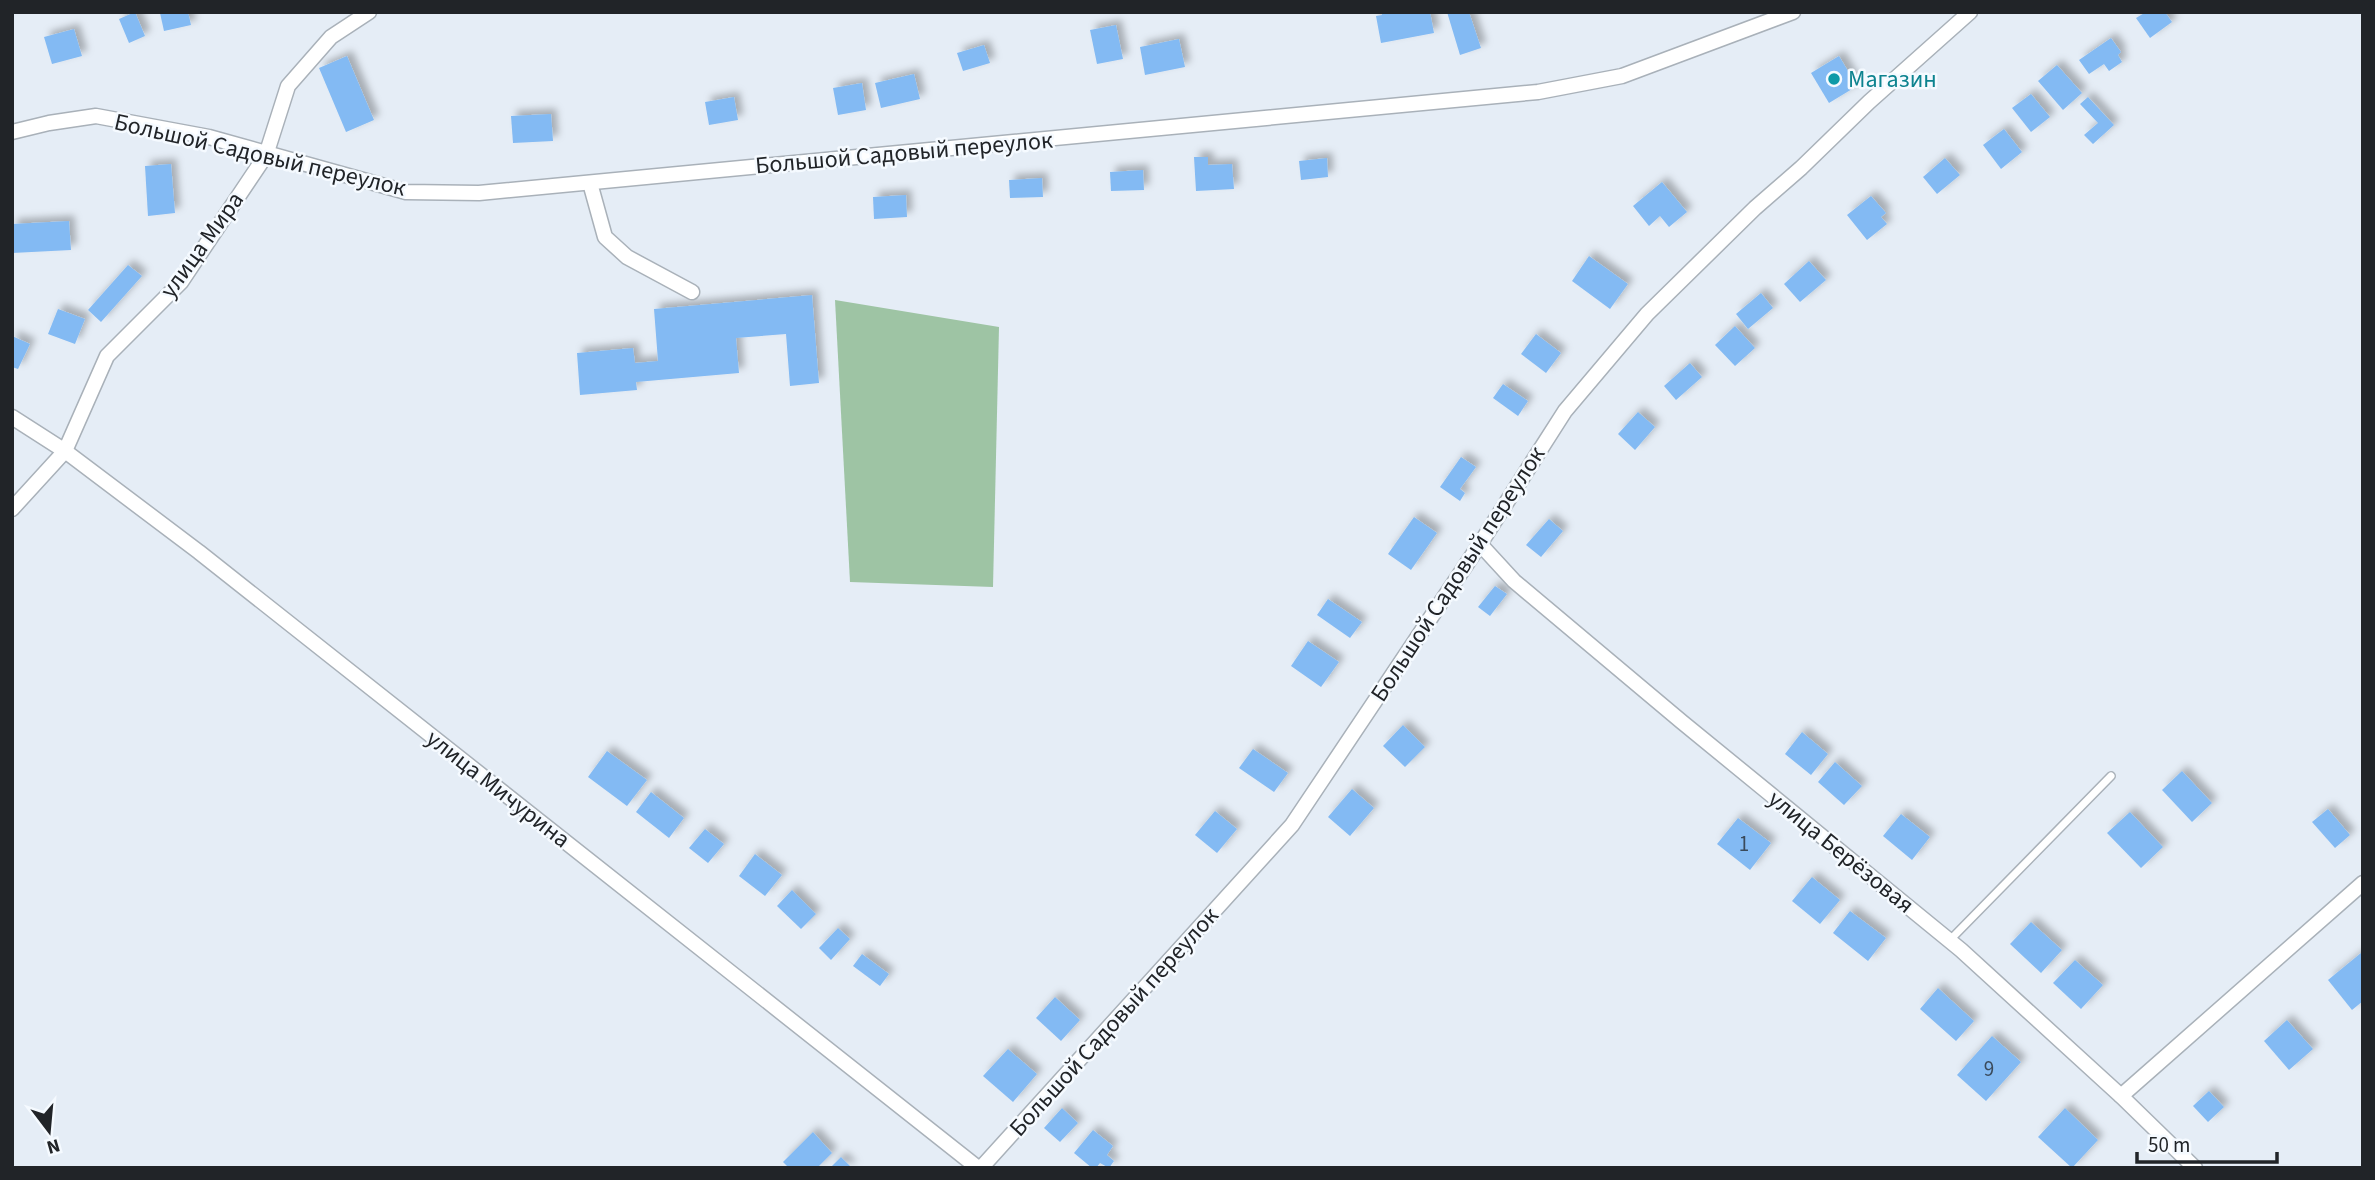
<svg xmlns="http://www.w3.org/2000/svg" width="2375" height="1180" font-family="'Source Sans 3',sans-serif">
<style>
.green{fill:#9ec4a4}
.building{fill:#83baf3;filter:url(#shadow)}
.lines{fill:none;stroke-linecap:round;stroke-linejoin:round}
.lane-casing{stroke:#a9b1b9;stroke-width:10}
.street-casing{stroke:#a9b1b9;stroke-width:17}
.lane{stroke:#fff;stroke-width:7}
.street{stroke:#fff;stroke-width:14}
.culture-dot{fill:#0f9aa8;stroke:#f5faff;stroke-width:2.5}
.labels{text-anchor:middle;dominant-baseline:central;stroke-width:5;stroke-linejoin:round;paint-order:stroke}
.number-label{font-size:21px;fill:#3a4a5b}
.culture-label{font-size:24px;fill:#0d838f;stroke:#f5faff;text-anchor:start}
.street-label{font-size:24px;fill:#212428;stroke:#f5faff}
</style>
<defs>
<filter id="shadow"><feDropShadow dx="5.5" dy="-5.5" stdDeviation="3.5" flood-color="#0004"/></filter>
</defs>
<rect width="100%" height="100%" fill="#e5edf6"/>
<path class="green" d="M835,300L999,327L993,587L850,582Z"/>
<g class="building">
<path d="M135,12L145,36L129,43L119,19Z"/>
<path d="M164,12H188L191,25L164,31L160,13Z"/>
<path d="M1381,12H1430L1434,33L1381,43L1376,16L1382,15Z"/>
<path d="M1447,12H1469L1481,48L1460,55Z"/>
<path d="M2146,12H2165L2172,22L2150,38L2136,18Z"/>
<path d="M1116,25L1123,59L1097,64L1090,30Z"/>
<path d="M74,29L82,56L52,64L44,37Z"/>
<path d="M2111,38L2121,52L2118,55L2122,62L2109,71L2104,64L2089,74L2079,60Z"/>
<path d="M1179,39L1185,67L1145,75L1140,47Z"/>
<path d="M984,45L990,63L963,71L957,53Z"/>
<path d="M347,56L374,120L346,132L319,68Z"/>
<path d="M1839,56L1857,86L1829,103L1811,73Z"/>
<path d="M2057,65L2082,93L2063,110L2038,81Z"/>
<path d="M914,74L920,99L881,108L875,83Z"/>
<path d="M862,83L866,110L838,115L833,88Z"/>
<path d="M2031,94L2050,117L2031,132L2012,108Z"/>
<path d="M734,97L738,120L709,125L705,102Z"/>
<path d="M2088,97L2114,125L2093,144L2084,135L2098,123L2080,104Z"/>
<path d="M551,114L553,141L513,143L511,116Z"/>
<path d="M2004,129L2022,152L2001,169L1983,145Z"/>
<path d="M1194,157H1208V165L1232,164L1234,189L1196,191Z"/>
<path d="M1327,158L1328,177L1301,180L1299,161Z"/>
<path d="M1945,158L1960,175L1937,194L1923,177Z"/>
<path d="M171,164L175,213L148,216L145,166Z"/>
<path d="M1143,170L1144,190L1111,191L1110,172Z"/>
<path d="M1042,178L1043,197L1010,198L1009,180Z"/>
<path d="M1662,182L1687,212L1669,227L1660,216L1649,226L1633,206Z"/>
<path d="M906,195L907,217L874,219L873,197Z"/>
<path d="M1871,196L1886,213L1881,217L1887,224L1867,240L1847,215Z"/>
<path d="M69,221L71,250L12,253V224Z"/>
<path d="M1589,256L1628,284L1610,309L1572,281Z"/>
<path d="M1809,261L1826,280L1800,302L1784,284Z"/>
<path d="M128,265L142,276L101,322L88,310Z"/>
<path d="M1761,293L1773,308L1748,329L1736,314Z"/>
<path d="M812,295L819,383L790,386L786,334L736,338L739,373L636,382L637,390L580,395L577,353L633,348L635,363L658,361L654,309Z"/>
<path d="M58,309L85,319L75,344L48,334Z"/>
<path d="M1735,326L1755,348L1735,366L1715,345Z"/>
<path d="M1536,334L1561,353L1546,373L1521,354Z"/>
<path d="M12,336L30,344L18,369L12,367Z"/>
<path d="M1690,363L1702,377L1676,400L1664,386Z"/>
<path d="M1503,384L1528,401L1518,416L1493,398Z"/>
<path d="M1638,412L1655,427L1635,450L1618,434Z"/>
<path d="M1461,457L1476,467L1460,489L1465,493L1460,501L1440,487Z"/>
<path d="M1414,517L1437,533L1411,570L1388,554Z"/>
<path d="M1549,519L1563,531L1541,557L1526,545Z"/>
<path d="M1495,586L1507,594L1490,616L1478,607Z"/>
<path d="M1328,599L1362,622L1350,638L1317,615Z"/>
<path d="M1308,641L1339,662L1321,687L1291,666Z"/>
<path d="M1403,725L1425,747L1405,767L1383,746Z"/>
<path d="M1802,732L1828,754L1811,775L1785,754Z"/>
<path d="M1253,749L1288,773L1274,792L1239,768Z"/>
<path d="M607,751L647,780L627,806L588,777Z"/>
<path d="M1835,762L1862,786L1844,805L1818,782Z"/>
<path d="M2182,771L2212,803L2192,822L2162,790Z"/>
<path d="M1352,789L1374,808L1350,836L1328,817Z"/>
<path d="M651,792L684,818L669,838L636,812Z"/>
<path d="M2328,809L2350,835L2335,848L2312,822Z"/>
<path d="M1215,811L1237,829L1217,853L1195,835Z"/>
<path d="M2130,812L2163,847L2141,868L2107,833Z"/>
<path d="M1901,814L1930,837L1912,860L1883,836Z"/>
<path d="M1738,818L1771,843L1750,870L1717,844Z"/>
<path d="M705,829L724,844L708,863L689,848Z"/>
<path d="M755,854L782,875L765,896L739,876Z"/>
<path d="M1812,877L1840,900L1820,924L1792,901Z"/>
<path d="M792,890L816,914L801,929L777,906Z"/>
<path d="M1850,911L1886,938L1868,961L1833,933Z"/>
<path d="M2031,922L2062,950L2041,973L2010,944Z"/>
<path d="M838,928L850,939L831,960L819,948Z"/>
<path d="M2361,953L2363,956V1001L2352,1010L2328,980Z"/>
<path d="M862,954L889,974L880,986L853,966Z"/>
<path d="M2075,960L2103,985L2081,1009L2053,983Z"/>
<path d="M1938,988L1974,1021L1956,1041L1920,1009Z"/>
<path d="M1055,997L1080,1020L1061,1041L1036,1018Z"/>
<path d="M2287,1020L2313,1049L2289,1070L2264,1041Z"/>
<path d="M1992,1036L2021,1062L1986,1101L1957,1075Z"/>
<path d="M1008,1049L1037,1074L1013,1102L983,1076Z"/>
<path d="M2209,1091L2224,1107L2208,1122L2193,1106Z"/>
<path d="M1062,1108L1078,1123L1060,1142L1044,1128Z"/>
<path d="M2065,1108L2098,1140L2072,1168L2038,1137Z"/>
<path d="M1093,1130L1113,1146L1107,1155L1114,1161L1109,1168L1100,1163L1096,1168H1092L1074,1153Z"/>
<path d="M813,1132L832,1153L817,1168H789L783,1162Z"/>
<path d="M841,1157L852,1168H830Z"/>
</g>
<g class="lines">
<g class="lane-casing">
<path id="lane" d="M1950,940L2111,776"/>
</g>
<g class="street-casing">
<g id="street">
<path d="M12,132L49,123L96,116L209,137L406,192L479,193L1538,92L1622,76L1793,12"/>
<path d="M590,183L605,237L627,257L692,292"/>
<path d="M12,417L65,451L199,552L978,1168"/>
<path d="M12,509L65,451L107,356L181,282L266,155L288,86L331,37L369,12"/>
<path d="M1480,544L1514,581L1682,722L1961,950L2121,1096L2195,1168"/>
<path d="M2121,1096L2363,883"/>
<path d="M981,1168L1292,825L1480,544L1565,411L1647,314L1755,208L1801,168L1869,102L1970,12"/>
</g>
</g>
<use href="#lane" class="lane"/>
<use href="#street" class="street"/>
</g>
<circle class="culture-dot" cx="1834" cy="79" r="7"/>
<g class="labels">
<g class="number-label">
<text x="1744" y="844">1</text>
<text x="1989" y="1069">9</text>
</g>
<g class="culture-label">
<text x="1848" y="79">Магазин</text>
</g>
<g class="street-label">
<text transform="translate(904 153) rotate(-5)">Большой Садовый переулок</text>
<text transform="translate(260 155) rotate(13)">Большой Садовый переулок</text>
<text transform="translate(202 245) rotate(-54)">улица Мира</text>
<text transform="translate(1458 574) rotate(-57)">Большой Садовый переулок</text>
<text transform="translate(498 789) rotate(38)">улица Мичурина</text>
<text transform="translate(1841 852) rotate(39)">улица Берёзовая</text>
<text transform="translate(1114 1022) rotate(-48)">Большой Садовый переулок</text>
</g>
</g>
<rect width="2375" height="1180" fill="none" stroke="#212428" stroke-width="28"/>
<g transform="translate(49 1131) rotate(164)" stroke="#f5faff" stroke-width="5" paint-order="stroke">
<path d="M0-5L12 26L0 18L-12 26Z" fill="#212428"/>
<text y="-10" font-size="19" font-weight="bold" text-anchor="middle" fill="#212428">N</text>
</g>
<path d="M2137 1152v10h140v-10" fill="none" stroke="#212428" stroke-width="3.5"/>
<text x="2148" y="1152" font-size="21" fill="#212428" stroke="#f5faff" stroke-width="5" paint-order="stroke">50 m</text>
</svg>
